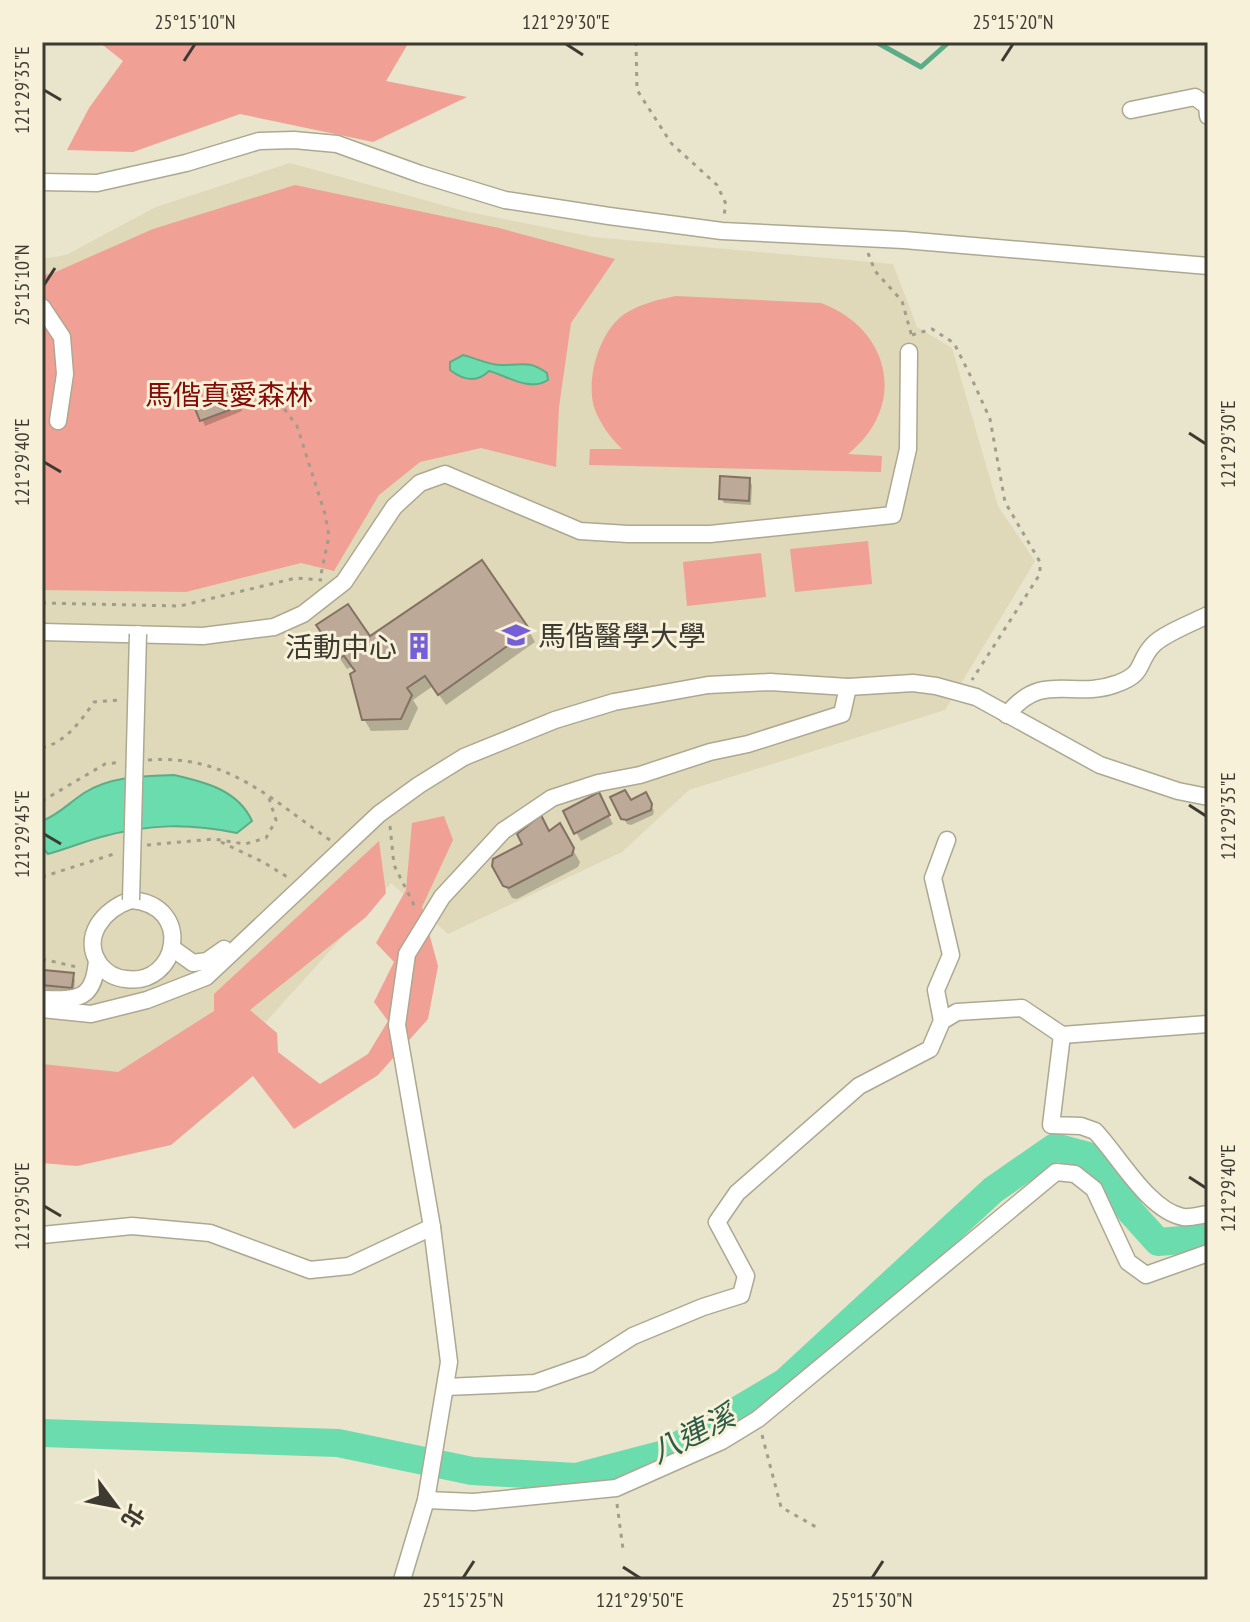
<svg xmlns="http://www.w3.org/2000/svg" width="1250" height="1622" font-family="'PT Sans Narrow','Noto Sans TC',sans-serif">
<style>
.built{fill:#dfd8b9}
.green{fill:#f0a094}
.water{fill:#6adcae;stroke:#5cac88;stroke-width:2}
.shadow{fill:#0003}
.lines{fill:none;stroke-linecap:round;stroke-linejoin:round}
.stream{stroke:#5cac88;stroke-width:5}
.river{stroke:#6adcae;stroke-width:28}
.building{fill:#bca998;stroke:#837162;stroke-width:2}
.minor-casing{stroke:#ada891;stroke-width:19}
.path{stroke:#a19d8b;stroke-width:3;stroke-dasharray:4 6;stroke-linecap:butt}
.minor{stroke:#fff;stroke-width:16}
.minor-bridge-casing{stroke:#ada891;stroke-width:19;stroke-linecap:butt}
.minor-bridge{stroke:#fff;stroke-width:16}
.ticks{fill:none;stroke:#3d3b31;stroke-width:3}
.labels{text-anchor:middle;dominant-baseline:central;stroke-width:6;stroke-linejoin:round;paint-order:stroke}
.park-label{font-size:28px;fill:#850b06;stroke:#f7f1d9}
.poi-label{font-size:28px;fill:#3d3b31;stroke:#f7f1d9;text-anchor:start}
.water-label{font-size:30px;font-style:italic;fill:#2c5b48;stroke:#f7f1d9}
.neatline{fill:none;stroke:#3d3b31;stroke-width:3}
.ticks-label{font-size:20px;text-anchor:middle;fill:#3d3b31}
</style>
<rect width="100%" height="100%" fill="#e9e4cc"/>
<path class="built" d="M290,163L464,211L593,237L893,264L917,327L952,348L998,506L1035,561L945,710L689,790L622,852L448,934L391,883L245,1045L42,1120V259L66,255L156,207Z"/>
<g class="green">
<path d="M99,42H409L386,81L467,97L373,142L240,114L133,152L67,150L89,108L123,61Z"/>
<path d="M295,185L499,228L615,259L571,323L559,407L556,467L481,448L420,462L379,495L334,571L301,563L186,592L42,590V275L51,274L153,229Z"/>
<path d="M676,296L821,303C891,329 908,406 848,454L882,456L881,472L589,465L590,449H622C610,437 600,424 594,407C586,379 599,333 623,315C639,304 657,300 676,296Z"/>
<path d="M868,541L872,584L795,592L790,549Z"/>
<path d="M761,553L766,597L687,606L683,562Z"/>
<path d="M444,816L453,840L422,907L438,966L428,1019L378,1075L294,1129L253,1076L171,1145L77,1166L42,1163V1064L118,1072L214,1011V994L379,841L386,893L366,917L250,1010L277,1033L278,1052L320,1084L368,1054L388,1021L374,1002L394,962L376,943L406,890L412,823Z"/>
</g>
<g class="water">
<path d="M463,355C476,358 490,366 503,365C523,365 529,360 547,373L548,380C529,392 508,376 489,371C477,383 463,380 450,370V362Z"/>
<path d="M174,775C205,782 238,790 252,821L237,833C188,823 149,824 101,837C83,842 66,849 48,854L42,847V821C58,815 69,803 84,793C110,776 144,776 174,775Z"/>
</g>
<g class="shadow">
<path d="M236,397L242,411L205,426L197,407Z"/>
<path d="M749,480L752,485L751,505L724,503L721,498Z"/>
<path d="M529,631L535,642L446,705L433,686L413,700L418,708L408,730L371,731L364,719L357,673L352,667L347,669L325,637L369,639Z"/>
<path d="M598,795L613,824L581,841L565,812Z"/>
<path d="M645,795L654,811L653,815L631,825L627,824L613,798L630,803Z"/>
<path d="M559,826L580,862L578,867L517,899L512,898L494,866Z"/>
<path d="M72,975L75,980L74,993L47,990L44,984Z"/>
</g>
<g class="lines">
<path class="stream" d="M876,42L921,67L949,42"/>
<path class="river" d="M42,1433L338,1443L472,1471L576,1477L664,1454L785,1382L993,1190L1055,1147L1092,1157L1131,1212L1158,1242L1195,1239L1208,1233"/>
</g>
<g class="building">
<path d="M234,390L240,406L200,421L194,406Z"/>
<path d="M720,476L750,478L749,501L719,499Z"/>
<path d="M482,560L530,630L438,695L425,676L407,688L412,695L401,719L362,720L350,674L355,671L344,656L339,658L316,625L348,604L370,636Z"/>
<path d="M625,790L631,800L646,792L652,804L651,810L627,820L621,819L610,797Z"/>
<path d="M599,792L610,815L574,834L563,811Z"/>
<path d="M541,815L549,831L560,823L574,848L572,855L509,888L503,886L492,866L493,859L522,844L517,834Z"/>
<path d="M44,970L74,973L72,988L42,985Z"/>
</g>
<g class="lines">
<g class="minor-casing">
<g id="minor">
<path d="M1131,110L1195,97L1207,106L1208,116"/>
<path d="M42,182L97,183L186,163L259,141L294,140L337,144L420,174L505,200L609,216L722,231L904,240L1208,266"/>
<path d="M42,307L62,337L65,374L58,421"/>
<path d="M42,632L203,636L274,627L303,614L344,582L394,507L420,483L445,474L580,531L628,534H710L893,515L908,449L909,352"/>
<path d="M1007,715C1042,670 1073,700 1116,684C1146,674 1136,663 1153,645C1163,634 1194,622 1208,615"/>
<path d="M131,900C195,905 178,987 126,979C115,978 107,974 100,965C80,937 104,909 131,900Z"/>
<path d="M172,948L193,963L207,961L224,949"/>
<path d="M42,999C77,1000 94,1001 97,960"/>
<path d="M42,1009L91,1014L147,1000L206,977L379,814L419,785L464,757L555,720L614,702L708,685L770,682L848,687L913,683L936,686L976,697L1100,765L1178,791L1208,797"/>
<path d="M942,1021L936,990L951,955L933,878L947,840"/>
<path d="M1062,1035L1051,1125L1081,1126L1095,1131C1119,1156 1148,1210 1183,1217C1191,1218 1200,1215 1208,1214"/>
<path d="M42,1235L132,1226L210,1233L310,1270L349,1266L432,1227"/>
<path d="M446,1387L535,1383L589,1364L633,1336L703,1307L741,1295L746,1276L717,1222L737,1193L859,1086L930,1049L942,1021L957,1012L1022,1008L1062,1035L1208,1024"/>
<path d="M426,1500L474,1502L616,1488L722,1441L758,1419L1056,1172L1075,1174L1094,1189L1128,1262L1146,1275L1208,1253"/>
<path d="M402,1580L426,1500L449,1362L432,1227L397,1025L407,954L442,897L503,831L552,798L598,783L640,775L710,752L748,744L842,714L848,687"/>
</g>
</g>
<g class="path">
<path d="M636,42L637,90L671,143L717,185L726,204L724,215"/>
<path d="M868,253L875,271L902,301L912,337"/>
<path d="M912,335L932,329L954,343L971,377L990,419L1005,502L1040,562V574L972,680"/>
<path d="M242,384L260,391L279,402L297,426L325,514L329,536L320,579"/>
<path d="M42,603L180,606L296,578L322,580"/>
<path d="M42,748C66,742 80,722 94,702L121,700"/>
<path d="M148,760C227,754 269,798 330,840"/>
<path d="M42,801L105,764L121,762"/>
<path d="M390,826L394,865L416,909"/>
<path d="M221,842L263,862L289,878"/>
<path d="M147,845L214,839L245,844L266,838L276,820L269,798"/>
<path d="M42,877L117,853"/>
<path d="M42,959L81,968"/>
<path d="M762,1435L781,1507L816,1527"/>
<path d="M617,1504L623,1549"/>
</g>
<use href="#minor" class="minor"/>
<g class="minor-bridge-casing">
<path id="minor-bridge" d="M131,900L138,634"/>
</g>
<use href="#minor-bridge" class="minor-bridge"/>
</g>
<path class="ticks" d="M566,44L583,55M184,61L195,44M1002,61L1013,44M44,90L61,100M44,285L55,268M1189,433L1206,444M44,462L61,472M1189,805L1206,816M44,834L61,844M1189,1177L1206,1188M44,1206L61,1216M623,1567L640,1578M463,1578L474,1561M872,1578L883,1561"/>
<defs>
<g id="university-bare" transform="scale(2.16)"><path d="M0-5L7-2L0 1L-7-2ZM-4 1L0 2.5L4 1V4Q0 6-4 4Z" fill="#755fd9" stroke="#f7f1d9" stroke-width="2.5" paint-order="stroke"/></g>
<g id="building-bare" transform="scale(2.16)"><path d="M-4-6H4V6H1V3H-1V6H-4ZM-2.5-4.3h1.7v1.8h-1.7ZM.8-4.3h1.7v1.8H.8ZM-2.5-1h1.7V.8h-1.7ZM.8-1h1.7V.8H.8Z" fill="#755fd9" stroke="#f7f1d9" stroke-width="2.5" paint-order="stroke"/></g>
</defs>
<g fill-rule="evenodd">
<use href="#university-bare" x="516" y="635"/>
<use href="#building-bare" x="419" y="646"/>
</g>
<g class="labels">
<g class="park-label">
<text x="229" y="394">馬偕真愛森林</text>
</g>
<g class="poi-label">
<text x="538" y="635">馬偕醫學大學</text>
<text x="397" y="646" text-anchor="end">活動中心</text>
</g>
<g class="water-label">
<text transform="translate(692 1433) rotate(-27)">八連溪</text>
</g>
</g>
<rect width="1250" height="1622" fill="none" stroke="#f7f1d9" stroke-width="88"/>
<g transform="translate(116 1506) rotate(122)" stroke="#f7f1d9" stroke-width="6" paint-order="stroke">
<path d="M0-6L14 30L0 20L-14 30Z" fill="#3d3b31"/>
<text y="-12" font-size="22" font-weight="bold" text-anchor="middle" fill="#3d3b31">北</text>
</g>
<rect x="44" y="44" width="1162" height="1534" class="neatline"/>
<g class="ticks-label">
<text x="195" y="29">25°15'10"N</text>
<text x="566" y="29">121°29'30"E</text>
<text x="1013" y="29">25°15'20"N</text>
<text transform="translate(22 90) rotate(-90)" y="7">121°29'35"E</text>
<text transform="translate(22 285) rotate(-90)" y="7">25°15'10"N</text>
<text transform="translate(1228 444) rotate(-90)" y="7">121°29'30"E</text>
<text transform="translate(22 462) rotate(-90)" y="7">121°29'40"E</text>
<text transform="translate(1228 816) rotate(-90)" y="7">121°29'35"E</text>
<text transform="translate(22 834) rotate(-90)" y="7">121°29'45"E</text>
<text transform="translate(1228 1188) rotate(-90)" y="7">121°29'40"E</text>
<text transform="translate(22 1206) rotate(-90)" y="7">121°29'50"E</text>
<text x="463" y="1607">25°15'25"N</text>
<text x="640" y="1607">121°29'50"E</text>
<text x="872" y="1607">25°15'30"N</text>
</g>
</svg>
